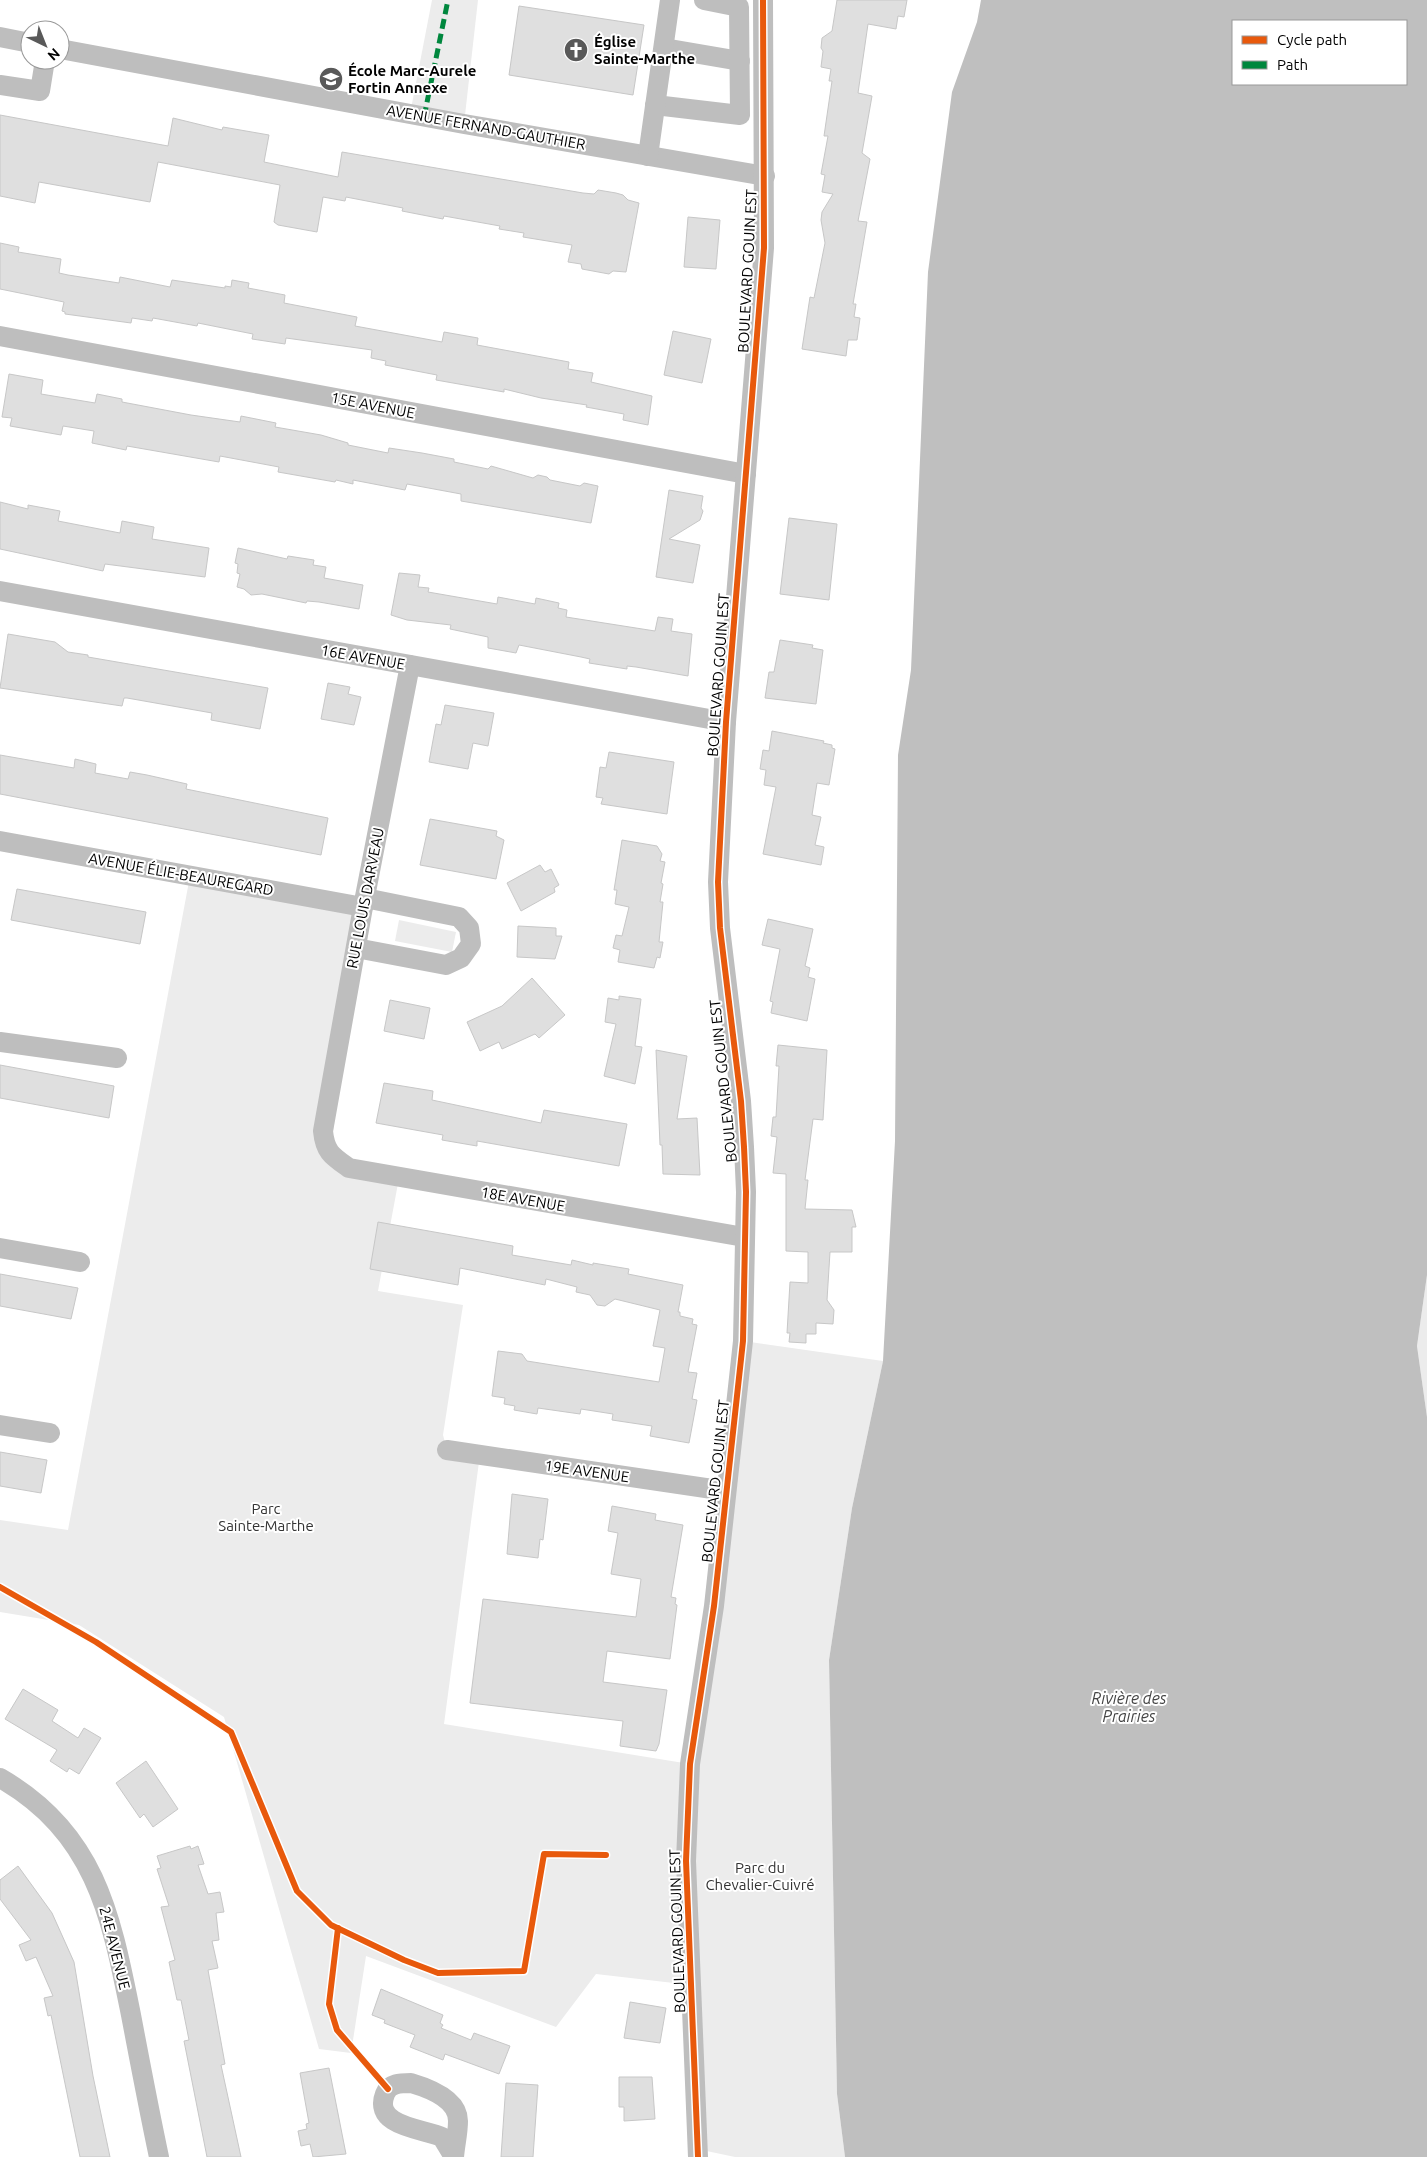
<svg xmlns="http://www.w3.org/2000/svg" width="1427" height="2157" font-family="Ubuntu,sans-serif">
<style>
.green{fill:#ececec}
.water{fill:#bfbfbf;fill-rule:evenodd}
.building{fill:#dfdfdf;stroke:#c7c7c7}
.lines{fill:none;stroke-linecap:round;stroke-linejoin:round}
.minor{stroke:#bebebe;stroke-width:20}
.quiet{stroke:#00873e;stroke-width:5;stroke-dasharray:10 5;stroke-linecap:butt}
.cycleway-casing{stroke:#fff;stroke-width:9}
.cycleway{stroke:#e8590c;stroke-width:6}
.labels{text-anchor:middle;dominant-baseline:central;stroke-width:4;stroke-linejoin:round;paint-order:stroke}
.poi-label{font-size:15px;font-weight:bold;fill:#000;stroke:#fff;text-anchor:start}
.street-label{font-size:15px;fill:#000;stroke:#fff}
.park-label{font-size:15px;fill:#333;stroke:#fff}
.water-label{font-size:16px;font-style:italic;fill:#444;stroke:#fff}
</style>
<rect width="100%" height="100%" fill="#fff"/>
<g class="green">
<path d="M432,0H478L464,124L410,114Z"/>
<path d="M190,876L363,907L330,1154L399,1178L378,1291L463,1305L443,1435L447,1450L479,1462L444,1724L690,1764L743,1341L883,1361L852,1508L829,1660L837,2094L845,2157H735L697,2149L691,1985L596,1974L556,2027L366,1956L351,2053L319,2049L224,1717L79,1625L0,1612V1520L68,1530Z"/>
<path d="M399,920L456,932L452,952L395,941Z"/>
<path d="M1427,1275V1417L1417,1346Z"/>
</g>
<path class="water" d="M981,0H1427V1275L1417,1346L1427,1417V2157H845L837,2094L829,1660L852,1508L883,1361L895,1141L898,755L911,670L928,272L952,92L977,22ZM1233,21H1406V84H1233Z"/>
<g class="building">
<path d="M837,0H907L904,17L898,16L896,29L868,24L858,93L872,96L862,153L870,159L858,221L867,222L853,304H856L854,317L860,318L857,340H848L846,356L802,349L810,297L814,298L825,243L821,220L822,212L833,194L822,192L825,175L821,174L828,136H824L832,81H829L831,69L821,67L823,51L821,48L822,38L832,31Z"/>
<path d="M519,6L644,25L633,95L509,75Z"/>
<path d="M0,115L168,146L173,118L222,130L223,127L269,135L264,162L338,177L342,152L583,193L594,194L598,190L616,193L623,195L628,200L639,203L626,272L613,271L609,274L582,269L581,264L568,262L572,245L523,237L524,233L499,229L500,226L444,216L443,219L402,211L403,208L346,197L345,201L323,197L317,232L278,225L274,222L280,185L158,162L150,202L39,182L35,203L0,196Z"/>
<path d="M688,217L720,220L716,269L684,267Z"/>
<path d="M0,243L19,247L18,252L61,259L59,273L68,275L119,283L120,277L170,287L172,280L225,288V286L231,287L232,280L249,283L248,288L285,295L284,303L357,317L355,326L442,342L444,332L478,338L477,345L569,362L568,369L593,373L591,382L652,396L648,425L623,420L624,414L586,407L587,405L541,398L504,389V392L436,380L437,375L385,365L386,361L371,358L372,350L286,338L285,344L252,339L253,334L198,323L197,326L153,318L152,321L132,318L131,323L65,314V312L62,311L64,302L0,289Z"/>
<path d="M673,331L711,339L702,383L664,375Z"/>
<path d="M9,374L43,380L41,394L95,403L97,394L122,399V402L191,415L240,422L241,416L276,423L275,427L321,435L348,443V445L388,453L389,448L422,453L454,459V462L488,469L491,466L533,478L538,475L547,477L550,480L580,486L584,483L598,486L591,523L461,501V494L407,484L405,490L353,480V484L336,480L335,482L278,472L279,467L220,456L219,462L127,446L126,450L92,443L94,431L63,426L61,435L10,426L12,418L2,417Z"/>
<path d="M669,490L703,496L701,508L703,511L700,520L669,539L700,545L693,583L656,577Z"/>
<path d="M0,502L28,509V505L60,511L58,521L120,533L122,521L154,527L152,539L209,548L205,577L105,564L103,571L0,549Z"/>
<path d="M789,518L837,524L829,600L780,594Z"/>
<path d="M238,548L287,559L288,556L314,560L313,565L326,567L324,578L363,585L359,609L319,602L307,601L306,603L262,594L251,595L244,589L237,587L240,574L237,573L238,564L235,563Z"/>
<path d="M399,573L420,575L418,587L429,588L428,592L497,604L498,597L535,604L536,598L559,603L558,608L567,610L566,617L655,631L658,617L673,619L671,631L692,634L688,676L636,667L627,666V669L589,663L590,659L581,657L519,645L516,653L488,648V637L450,629L451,625L407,620L391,615Z"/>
<path d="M8,634L55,642L68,652L88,655V657L268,688L260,729L211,720L212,713L127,698H124L122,706L0,688Z"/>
<path d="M780,640L813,645L812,648L823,650L816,704L765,698L769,672H774Z"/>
<path d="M328,683L350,687L348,694L361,697L354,725L321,719Z"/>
<path d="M445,705L494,713L488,746L473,743L468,769L429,762L436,724L441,725Z"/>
<path d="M772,731L824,741L823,743L832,745V748L835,749L829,785L817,783L812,815L821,817L815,845L824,847L821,865L763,854L776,787L764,785L766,770L760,769L763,750L769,751Z"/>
<path d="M609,752L674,762L667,814L601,804L603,798L596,797L600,767L606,768Z"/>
<path d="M0,755L74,768L75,759L96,764L95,773L128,779L130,772L147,775L187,784L186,789L328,818L321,855L0,794Z"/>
<path d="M430,819L497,831L496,836L504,840L496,879L420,865Z"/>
<path d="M622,840L657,846L662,854L660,861L665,862L661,883L663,884L660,902H663L659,942H663L660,958L657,957L654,968L618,962L620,950L613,948L616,935L622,936L629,907L615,904L617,890H614Z"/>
<path d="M540,865L545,872L551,869L559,885L554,888L555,892L521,911L507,883Z"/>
<path d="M17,889L146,912L140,944L11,920Z"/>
<path d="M768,919L813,929L805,966L810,968L808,977L815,979L807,1021L771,1013L773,1002L770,1001L780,949L762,945Z"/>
<path d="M518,926L556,928V936H562L555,959L517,957Z"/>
<path d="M532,978L565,1015L539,1038L535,1034L502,1049L499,1042L480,1051L467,1022L502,1006Z"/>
<path d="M619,996L641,999L635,1046L642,1047L635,1084L604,1076L616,1024L605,1022L608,998L619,1000Z"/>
<path d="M390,1000L430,1008L424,1039L384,1031Z"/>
<path d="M778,1045L827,1050L823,1120L813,1119L805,1180H808L805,1209L852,1210L856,1227H852V1252H830L827,1300L834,1310L833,1324L816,1323V1334H806V1343L789,1342L790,1333H787L790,1282L808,1283V1252L786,1251V1174L773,1173L777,1137L771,1136L773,1117H776L779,1066H776Z"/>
<path d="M656,1050L687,1056L677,1119L697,1118L700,1175L663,1174L662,1145H660Z"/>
<path d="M0,1065L114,1086L109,1118L0,1098Z"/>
<path d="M384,1083L433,1091L432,1100L541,1123L544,1110L627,1124L619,1166L477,1141V1146L442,1140L443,1135L376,1123Z"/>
<path d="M378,1222L513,1246L512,1255L571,1265L572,1260L593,1265V1263L629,1269L628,1274L683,1285L678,1312H680V1316L693,1319L692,1324L697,1325L688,1372L697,1373L692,1399L697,1400L689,1443L650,1436L652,1426L612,1420L613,1414L581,1409L580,1414L538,1408L537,1414L514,1410L515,1406L504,1404L505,1398L492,1396L498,1351L522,1354L527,1361L659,1382L665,1348L653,1346L660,1310L615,1299L605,1306L597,1305L590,1295L576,1292L577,1287L546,1279L545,1285L460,1268L458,1285L370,1269Z"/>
<path d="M0,1274L78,1288L71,1319L0,1306Z"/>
<path d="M0,1452L47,1460L41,1493L0,1486Z"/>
<path d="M512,1494L548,1499L543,1540L540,1539L538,1558L507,1554Z"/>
<path d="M612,1506L656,1514L655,1520L683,1525L671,1597L676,1598L675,1604L677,1605L670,1659L607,1651L603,1682L667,1690L659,1744L656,1751L620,1746L623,1721L470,1703L483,1599L636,1617L641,1579L611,1574L618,1533L608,1531Z"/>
<path d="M23,1689L58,1710L52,1721L78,1738L84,1728L101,1738L79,1774L69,1768L67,1772L50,1761L57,1750L5,1719Z"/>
<path d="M146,1761L178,1809L153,1827L144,1814L140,1818L116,1783Z"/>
<path d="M190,1846L191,1849L198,1846L204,1864L198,1865L208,1894L220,1892L224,1912L216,1913L219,1940L212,1941L218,1968L208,1970L225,2064L221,2065L241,2157H207L184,2041L189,2040L181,2000H177L169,1962L175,1960L161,1907L169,1906L157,1869L161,1868L157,1856Z"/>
<path d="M18,1866L52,1913L74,1962L93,2076L110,2157H80L51,2015L48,2016L44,1998L53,1996L36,1957L26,1961L19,1945L31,1940L0,1899V1880Z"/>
<path d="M381,1989L443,2015L440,2023L443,2025L441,2028L471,2040L474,2033L510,2046L499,2074L445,2054L443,2060L410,2047L415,2035L384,2023L385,2020L372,2015Z"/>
<path d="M630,2002L666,2008L660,2043L624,2038Z"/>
<path d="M329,2068L346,2154L313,2157L310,2144L301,2146L298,2131L307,2129L306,2124L309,2123L300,2073Z"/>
<path d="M619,2077H652L655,2119L624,2121V2107H619Z"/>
<path d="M506,2083L538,2085L533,2157H501Z"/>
</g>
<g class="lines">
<g class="minor">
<path d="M0,37L30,43"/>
<path d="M664,48L740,61"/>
<path d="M60,49L464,124L765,176"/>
<path d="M0,85L40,91L45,60"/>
<path d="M655,105L740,115L739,7L704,0"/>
<path d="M648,156L670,0"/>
<path d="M0,336L746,474"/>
<path d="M0,591L726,722"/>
<path d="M410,665L363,907L323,1131C325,1152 332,1156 349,1168L744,1237"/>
<path d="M0,841L363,907"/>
<path d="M356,948L446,965L461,958L471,944L469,928L459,917L365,898"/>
<path d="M0,1042L117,1058"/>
<path d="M0,1248L80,1262"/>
<path d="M0,1425L50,1433"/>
<path d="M447,1450L726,1491"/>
<path d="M0,1778C96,1833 111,1916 131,2015C140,2062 149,2110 159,2157"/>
<path d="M411,2083C428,2088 458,2099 458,2121C458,2133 455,2145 454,2157L442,2137C425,2129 372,2127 385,2094C389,2083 401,2083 411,2083Z"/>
<path d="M698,2157L686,1861L690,1764L714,1606L743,1341L746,1192L744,1147L741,1101L720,928L718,882L726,722L764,248L763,0"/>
</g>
<path class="quiet" d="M424,117L448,0"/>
<g class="cycleway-casing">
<g id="cycleway">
<path d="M0,1587L96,1642L231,1732L297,1891L331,1925L404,1960L438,1973L524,1971L544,1854L606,1855"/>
<path d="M338,1928L329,2004L337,2030L388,2089"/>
<path d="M698,2157L686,1861L690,1764L714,1606L743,1341L746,1192L744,1147L741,1101L720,928L718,882L726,722L764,248L763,0"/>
</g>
</g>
<use href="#cycleway" class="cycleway"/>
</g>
<defs>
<g id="church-disc" transform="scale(1.25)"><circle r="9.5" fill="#595959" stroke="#fff"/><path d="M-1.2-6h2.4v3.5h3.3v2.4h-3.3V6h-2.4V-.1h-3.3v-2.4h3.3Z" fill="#fff"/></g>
<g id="school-disc" transform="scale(1.25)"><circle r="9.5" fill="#595959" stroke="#fff"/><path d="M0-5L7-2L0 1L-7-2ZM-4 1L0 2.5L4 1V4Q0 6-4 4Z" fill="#fff"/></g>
</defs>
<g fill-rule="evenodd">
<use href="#church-disc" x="576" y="50"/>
<use href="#school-disc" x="331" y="79"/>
</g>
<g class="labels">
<g class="poi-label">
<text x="594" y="41">Église<tspan x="594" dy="17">Sainte-Marthe</tspan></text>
<text x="348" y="70">École Marc-Aurele<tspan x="348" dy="17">Fortin Annexe</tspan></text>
</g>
<g class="street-label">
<text transform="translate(486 127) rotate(10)">AVENUE FERNAND-GAUTHIER</text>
<text transform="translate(747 271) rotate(-87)">BOULEVARD GOUIN EST</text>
<text transform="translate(373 405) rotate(11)">15E AVENUE</text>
<text transform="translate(363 657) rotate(10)">16E AVENUE</text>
<text transform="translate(718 675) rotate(-86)">BOULEVARD GOUIN EST</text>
<text transform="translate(181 874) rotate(10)">AVENUE ÉLIE-BEAUREGARD</text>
<text transform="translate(365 898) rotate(-79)">RUE LOUIS DARVEAU</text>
<text transform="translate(723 1081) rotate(-96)">BOULEVARD GOUIN EST</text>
<text transform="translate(523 1199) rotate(10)">18E AVENUE</text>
<text transform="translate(587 1471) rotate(8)">19E AVENUE</text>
<text transform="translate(715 1481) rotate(-84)">BOULEVARD GOUIN EST</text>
<text transform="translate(677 1931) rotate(-92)">BOULEVARD GOUIN EST</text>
<text transform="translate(115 1948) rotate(76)">24E AVENUE</text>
</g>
<g class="park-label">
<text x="266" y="1508">Parc<tspan x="266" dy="17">Sainte-Marthe</tspan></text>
<text x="760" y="1867">Parc du<tspan x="760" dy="17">Chevalier-Cuivré</tspan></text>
</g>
<g class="water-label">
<text x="1129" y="1698">Rivière des<tspan x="1129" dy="18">Prairies</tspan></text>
</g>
</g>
<rect x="1232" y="20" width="175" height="65" fill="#ffffff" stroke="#999999"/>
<rect x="1242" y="36" width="25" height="8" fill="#e8590c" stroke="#999999"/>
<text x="1277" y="45" font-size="15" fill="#000000">Cycle path</text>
<rect x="1242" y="61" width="25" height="8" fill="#00873e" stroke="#999999"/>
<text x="1277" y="70" font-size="15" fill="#000000">Path</text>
<g transform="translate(45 45) rotate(137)"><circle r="24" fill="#ffffff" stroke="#999999"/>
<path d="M0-4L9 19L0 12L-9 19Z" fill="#595959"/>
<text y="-8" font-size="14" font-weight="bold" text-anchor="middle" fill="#000000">N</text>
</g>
</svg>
